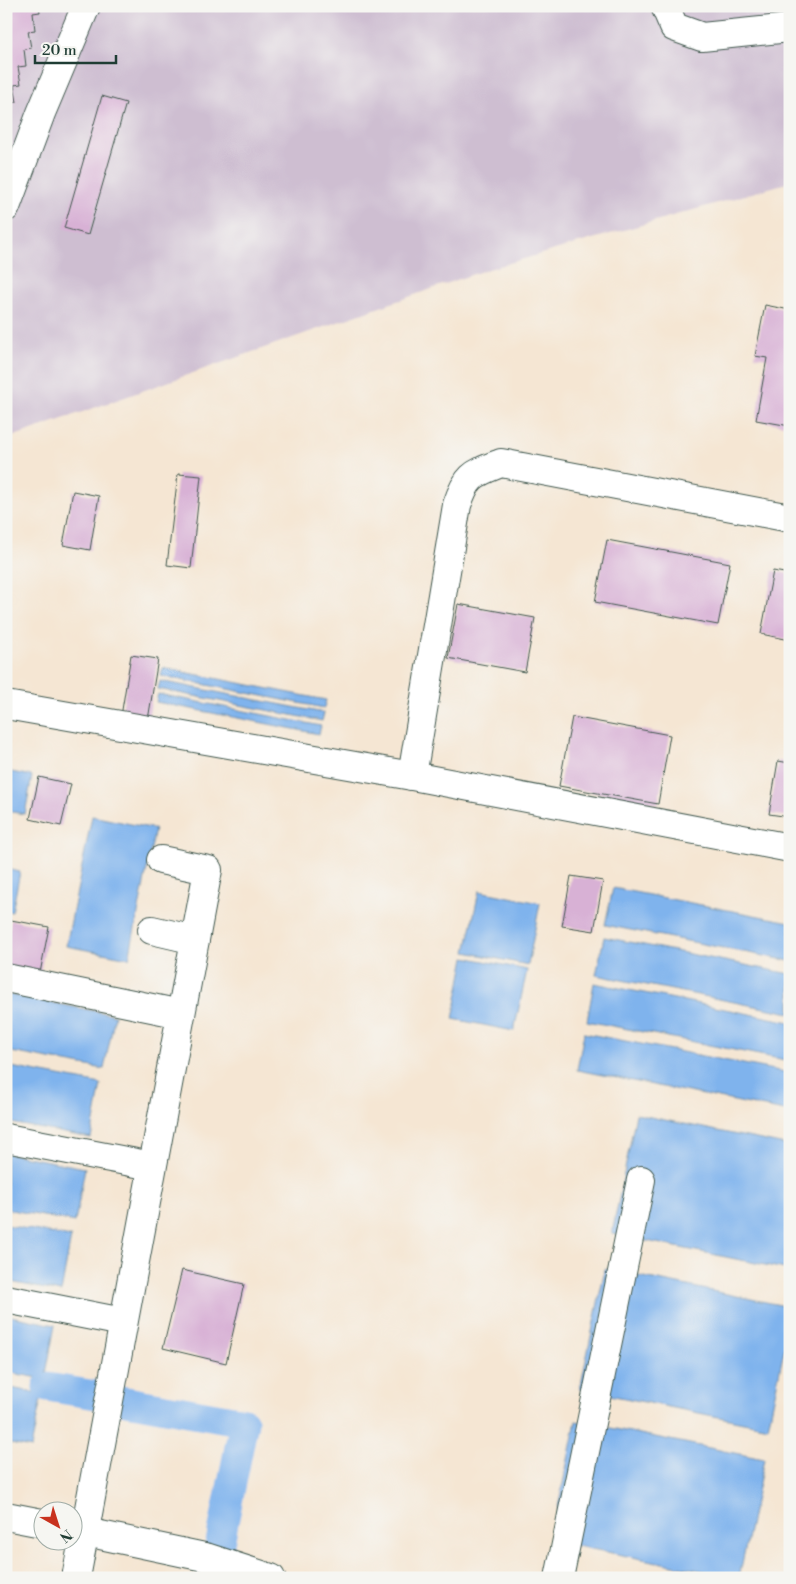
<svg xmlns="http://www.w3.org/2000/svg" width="796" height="1584" font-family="'Libre Bodoni',serif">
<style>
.industrial{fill:#cebed1}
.water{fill:#7fb3ed;stroke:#4f7890}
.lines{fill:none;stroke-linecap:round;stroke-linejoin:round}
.canal{stroke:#7fb3ed;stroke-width:29}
.building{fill:#d8b1d5}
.minor-casing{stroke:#3f564c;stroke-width:30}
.minor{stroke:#fff;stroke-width:28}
</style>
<rect width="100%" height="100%" fill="#f6f6f2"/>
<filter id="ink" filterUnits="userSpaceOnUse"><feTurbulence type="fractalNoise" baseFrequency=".02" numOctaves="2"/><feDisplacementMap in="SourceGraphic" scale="10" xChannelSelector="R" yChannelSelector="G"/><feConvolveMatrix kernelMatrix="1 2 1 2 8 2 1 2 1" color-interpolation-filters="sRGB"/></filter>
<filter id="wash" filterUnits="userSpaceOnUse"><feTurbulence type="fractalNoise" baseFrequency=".0096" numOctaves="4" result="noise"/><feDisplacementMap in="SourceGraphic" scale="20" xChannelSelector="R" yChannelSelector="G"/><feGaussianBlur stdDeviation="1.12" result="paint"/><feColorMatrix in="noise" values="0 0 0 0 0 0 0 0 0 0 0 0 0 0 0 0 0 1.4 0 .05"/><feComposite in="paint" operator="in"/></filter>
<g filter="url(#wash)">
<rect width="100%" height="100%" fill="#f5e6d3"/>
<path class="industrial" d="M6,6H790V182L485,270L6,439Z"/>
<g class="water">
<path d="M163,668L326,700L324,708L161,676Z"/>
<path d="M160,681L324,713L322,721L158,689Z"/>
<path d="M158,694L321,726L319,734L156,702Z"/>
<path d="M6,771L32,776L25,814L6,811Z"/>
<path d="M92,816L155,829L129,958L66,946Z"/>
<path d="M6,869L20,872L12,912L6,911Z"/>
<path d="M613,888L790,922V961L605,925Z"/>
<path d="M479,891L540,903L528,965L466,952Z"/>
<path d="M604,937L790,974V1013L596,975Z"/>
<path d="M465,957L527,970L514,1031L453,1019Z"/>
<path d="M594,983L790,1022V1061L587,1021Z"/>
<path d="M6,994L115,1015L104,1069L6,1051Z"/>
<path d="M584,1033L790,1073V1112L577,1070Z"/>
<path d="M6,1066L101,1084L91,1138L6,1122Z"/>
<path d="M636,1114L790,1146V1270L612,1234Z"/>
<path d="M6,1153L85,1168L75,1222L6,1209Z"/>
<path d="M6,1225L71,1237L61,1292L6,1281Z"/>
<path d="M605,1269L790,1307V1321L768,1427L580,1389Z"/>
<path d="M6,1315L55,1325L45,1379L6,1372Z"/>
<path d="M6,1387L42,1394L31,1448L6,1443Z"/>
<path d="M576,1421L764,1459L739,1578L551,1541Z"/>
</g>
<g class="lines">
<g class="canal">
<path d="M47,1387L102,1396"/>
<path d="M121,1400L244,1422L213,1578"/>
</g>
</g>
<g id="blocks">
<g class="building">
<path d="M6,6H39L40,12L33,13L35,30L28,31L31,48L24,49L26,66L18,67L21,84L14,85L17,102L9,103L11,119L6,120Z"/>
<path d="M102,96L126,103L88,235L64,228Z"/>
<path d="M765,305L790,310V426L756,420L767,358L755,356Z"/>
<path d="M178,474L201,476L191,568L167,565Z"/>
<path d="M73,491L99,496L90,550L63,545Z"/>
<path d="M607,540L730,563L718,625L595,602Z"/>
<path d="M773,571L790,574V640L761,634Z"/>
<path d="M458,604L535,618L525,672L448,658Z"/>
<path d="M131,655L158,659L148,720L121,716Z"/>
<path d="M572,717L670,735L658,804L559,786Z"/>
<path d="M778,761L790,763V817L769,814Z"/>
<path d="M39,777L71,784L61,826L30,819Z"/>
<path d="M571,876L603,881L594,931L562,926Z"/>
<path d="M11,920L49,927L40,973L6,966V942Z"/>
<path d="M182,1270L244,1284L226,1363L163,1348Z"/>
</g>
</g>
</g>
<g filter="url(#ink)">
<use href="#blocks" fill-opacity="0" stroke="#3f564c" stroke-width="1"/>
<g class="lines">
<g class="minor-casing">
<g id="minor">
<path d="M665,6L674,27L702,37L790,28"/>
<path d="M6,207L41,113L86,6"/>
<path d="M6,705L412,776L790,848"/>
<path d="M412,776L457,505C467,475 473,474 501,463L790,518"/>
<path d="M152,930L195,940"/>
<path d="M6,978L181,1014"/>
<path d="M6,1138L152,1166"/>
<path d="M6,1299L123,1322"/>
<path d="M6,1516L42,1523"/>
<path d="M72,1529L209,1558L271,1578"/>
<path d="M76,1578L208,870L161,860"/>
<path d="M559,1578L641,1180"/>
</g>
</g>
<use href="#minor" class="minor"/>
</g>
</g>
<rect width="796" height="1584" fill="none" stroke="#f6f6f2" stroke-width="25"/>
<g transform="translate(58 1526) rotate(141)"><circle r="24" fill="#f6f6f2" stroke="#a0aca6"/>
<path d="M0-4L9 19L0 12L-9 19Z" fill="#c8321e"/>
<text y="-8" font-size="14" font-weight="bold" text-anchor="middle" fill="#1f3d34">N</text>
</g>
<path d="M35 55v8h81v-8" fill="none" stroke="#1f3d34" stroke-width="2.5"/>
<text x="42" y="55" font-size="15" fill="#1f3d34" stroke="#f6f6f2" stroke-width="4" paint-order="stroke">20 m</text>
</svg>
